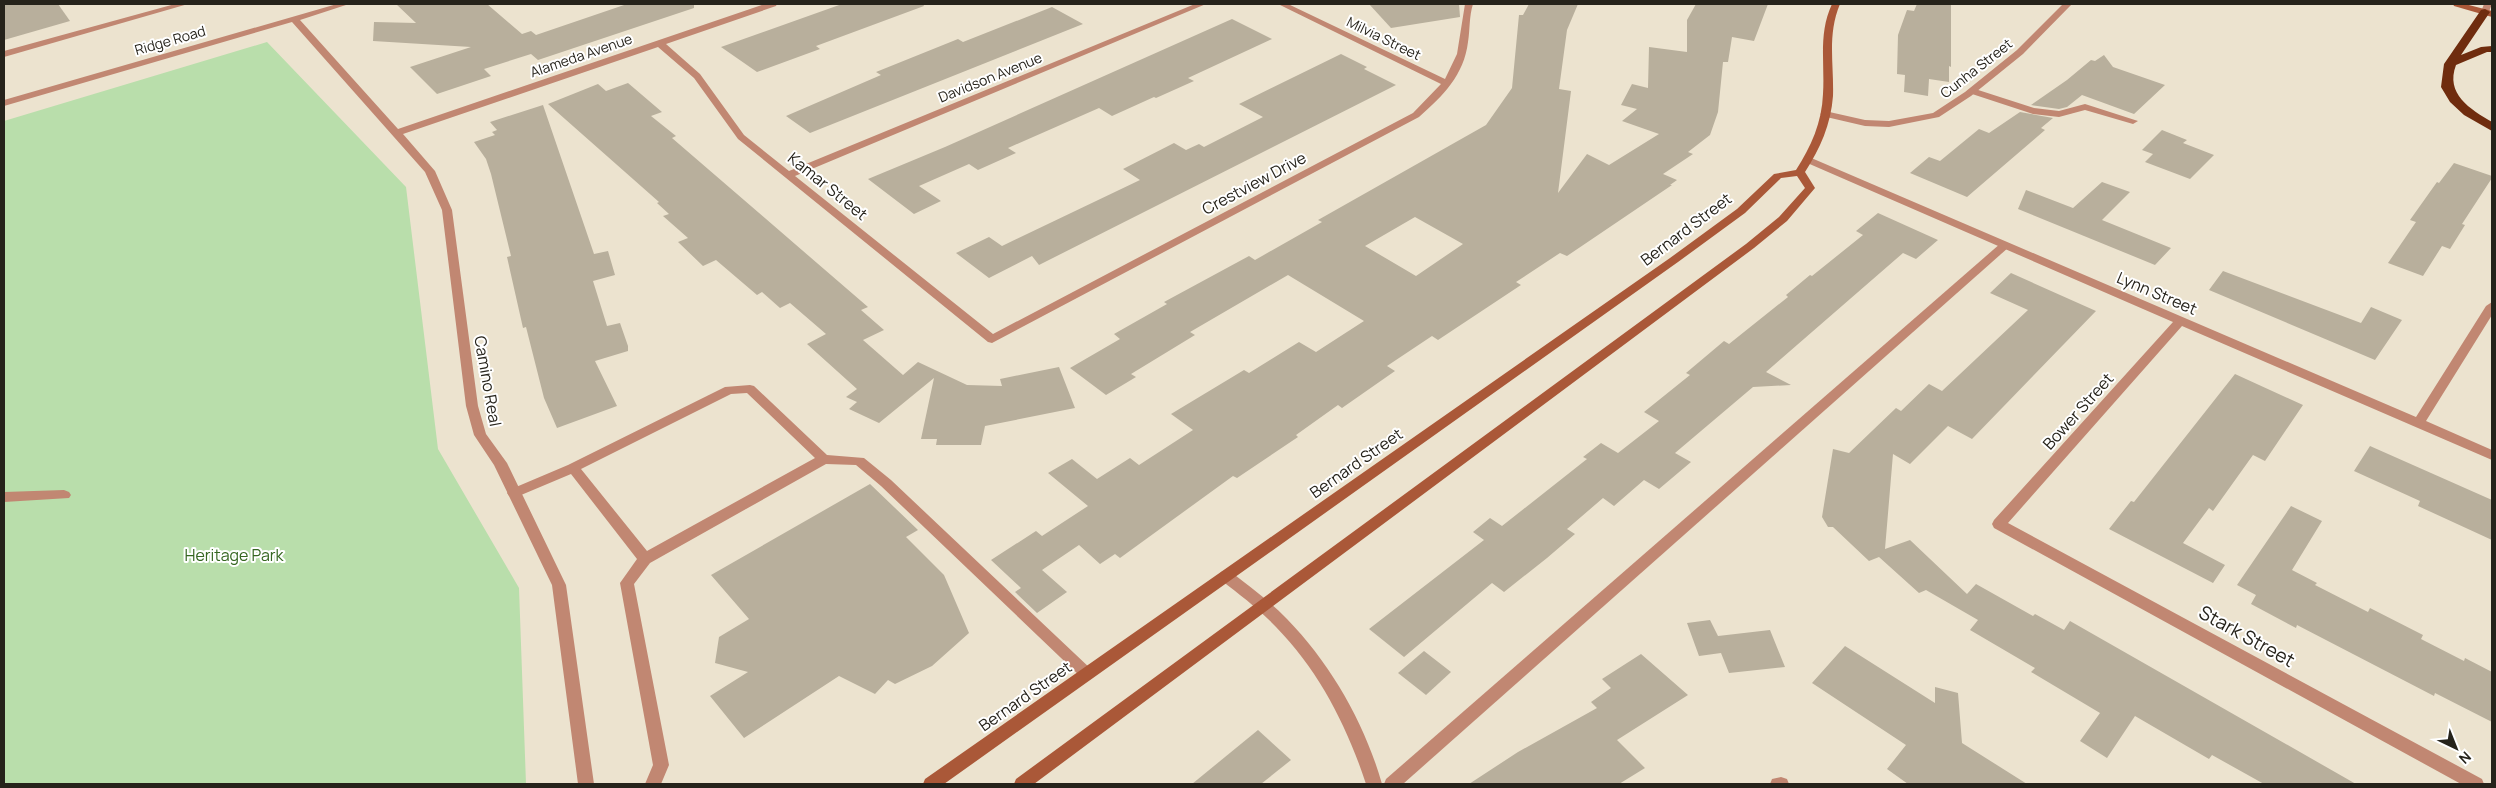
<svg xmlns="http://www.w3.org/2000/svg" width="2496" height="788" font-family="Manrope,sans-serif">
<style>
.green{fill:#b9deab}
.building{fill:#b8af9c;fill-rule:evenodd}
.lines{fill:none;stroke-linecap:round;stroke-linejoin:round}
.lane{fill:#c18772;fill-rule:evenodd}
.street{fill:#c18772;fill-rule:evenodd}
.secondary{fill:#aa5838;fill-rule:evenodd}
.highway{fill:#6f2c0e;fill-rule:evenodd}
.labels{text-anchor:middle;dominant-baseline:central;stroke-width:4;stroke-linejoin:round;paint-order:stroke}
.far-street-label{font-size:14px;fill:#26231b;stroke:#fff}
.street-label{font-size:16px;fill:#26231b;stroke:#fff}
.park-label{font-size:16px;fill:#356620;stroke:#fff}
.near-street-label{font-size:19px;fill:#26231b;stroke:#fff}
</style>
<rect width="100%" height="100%" fill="#ece3cf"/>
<path class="green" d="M267,42L406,187L438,449L519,588L526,784H4V121Z"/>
<g class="building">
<path d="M4,4H58L70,21L4,40Z"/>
<path d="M396,4H487L522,34L531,31L536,35L627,4H694V8L538,60L531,54L484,69L491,76L437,94L410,67L471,47L373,41L374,22L416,23Z"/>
<path d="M842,4H923L924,6L816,46L820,49L757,72L721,47Z"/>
<path d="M1369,4H1459L1460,17L1391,28Z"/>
<path d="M1529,4H1578L1567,30L1559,89L1571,91L1558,193L1587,154L1609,165L1659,134L1622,121L1637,109L1621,105L1632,84L1648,88L1649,47L1687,52V20L1696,4H1768L1754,41L1732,37L1728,62H1723L1718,112L1710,135L1688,152L1693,154L1663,174L1677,180L1670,185H1672L1567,256L1560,253L1516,282L1521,285L1438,340L1432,336L1387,366L1395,371L1342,408L1338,405L1296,435L1298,437L1237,478L1233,476L1120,558L1115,554L1100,564L1079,545L1042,570L1067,592L1037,613L1015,592L1021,588L991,560L1036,531L1042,536L1088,506L1048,473L1072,459L1097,479L1130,458L1139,465L1193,430L1171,414L1244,370L1249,373L1299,342L1316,352L1364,321L1288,275L1190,332L1195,335L1131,374L1136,377L1106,395L1070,368L1120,339L1114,334L1167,304L1164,302L1249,256L1255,260L1322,222L1318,220L1486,125L1512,88L1519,15H1523ZM1415,217L1463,244L1416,276L1365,246Z"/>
<path d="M1917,4H1951V67L1949,66V82L1929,79L1928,96L1904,92L1905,75L1897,74L1898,35L1907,10L1914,11Z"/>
<path d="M1052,7L1083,24L810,133L786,116L881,75L876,72L958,39L963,42Z"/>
<path d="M1232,19L1272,39L1188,78L1194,81L1156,98L1154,97L1112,116L1099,108L1008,148L1016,153L978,170L969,164L919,186L941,201L914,214L868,179L945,147Z"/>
<path d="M1341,54L1367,67L1364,69L1396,85L1039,265L1032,256L989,278L956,253L989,237L1002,246L1140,180L1123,169L1174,143L1186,150L1199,144L1204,147L1263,117L1239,104Z"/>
<path d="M2104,55L2113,67L2165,85L2134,114L2082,95L2067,107L2059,109L2031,105L2067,80L2091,60L2095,61Z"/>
<path d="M628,83L662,112L651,116L676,136L672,138L868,307L861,310L884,330L863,340L903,375L918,362L967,385L1002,386L1000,379L1059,367L1075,408L985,426L981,445H936L937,439H921L934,378L879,423L849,409L857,402L846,397L857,389L807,344L826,334L790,303L780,308L762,292L757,295L716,260L703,266L678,242L688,238L663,216L669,214L657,203L659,202L548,104L598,84L606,91Z"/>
<path d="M543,105L594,254L608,251L615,275L593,281L607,326L620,323L628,346V351L595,361L617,406L557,428L544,398L526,327L523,328L507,257L511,256L491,174L486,159L474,142L495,135L492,132L497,130L490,122Z"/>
<path d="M2020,112L2053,118L2041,128L2045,130L1967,197L1910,173L1929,157L1940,161L1979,129L1989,133Z"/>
<path d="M2162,130L2187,140L2183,143L2214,155L2190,179L2145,162L2153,154L2142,150Z"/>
<path d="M2454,163L2492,176V178L2462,224L2465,225L2450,249L2442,246L2423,276L2388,263L2416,222L2410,220L2437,182L2439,183Z"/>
<path d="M2102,182L2130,192L2102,220L2171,248L2155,265L2018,209L2026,190L2073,208Z"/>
<path d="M1878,213L1938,240L1916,259L1903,253L1766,372L1791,385L1753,387L1675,453L1691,462L1659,489L1644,480L1614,506L1603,498L1567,529L1575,534L1547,558L1504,592L1492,583L1404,657L1369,629L1484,540L1473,532L1490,518L1502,526L1587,459L1583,457L1601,443L1618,453L1659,421L1644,412L1690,375L1686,373L1724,341L1729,344L1788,297L1786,295L1810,275L1812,276L1863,235L1856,231Z"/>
<path d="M2223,271L2361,323L2371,307L2402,320L2375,360L2209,290Z"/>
<path d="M2011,273L2096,311L1972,439L1948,426L1910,464L1893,454L1885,549L1910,540L1967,594L1976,584L2033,616L2035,614L2064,630L2070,621L2356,784H2264L2212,755L2209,759L2135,716L2107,758L2080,741L2100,713L2031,672L2035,668L1970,630L1978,620L1926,590L1919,593L1879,557L1869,561L1833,527H1828L1822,517L1833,449L1849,453L1896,408L1901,411L1929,384L1942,391L2028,310L1990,293Z"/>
<path d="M2235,374L2303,405L2265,461L2253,455L2213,511L2209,508L2183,543L2225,565L2213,583L2109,529L2131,501L2134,502Z"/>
<path d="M2370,446L2492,500V540L2418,506L2420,501L2354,471Z"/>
<path d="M870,484L918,530L906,537L944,575L969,633L932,666L895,684L888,680L875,694L839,676L744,738L710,696L748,672L715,663L719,637L749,619L711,575Z"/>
<path d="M2291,506L2322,521L2292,570L2317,583L2315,585L2368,612L2370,608L2423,635L2421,639L2464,661L2465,658L2492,672V722L2435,693L2434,696L2297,625L2296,628L2251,604L2256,595L2237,585Z"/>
<path d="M1710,620L1718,636L1770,630L1785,667L1729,673L1721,653L1699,656L1687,623Z"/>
<path d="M1845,646L1935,703V687L1958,693L1962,743L2027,784H1908L1887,769L1906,745L1812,683Z"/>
<path d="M1424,651L1451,672L1426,695L1398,673Z"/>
<path d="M1641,654L1688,695L1617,740L1645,768L1619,784H1469L1518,752L1597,708L1591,702L1611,688L1602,679Z"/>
<path d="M1258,730L1291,760L1261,784H1192Z"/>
</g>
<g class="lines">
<g class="lane">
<path d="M175,4H188L4,57V51Z"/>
<path d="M1972,88L2034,108L2059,111L2085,104L2138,121L2133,124L2085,110L2059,117L2033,114L1969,93L1967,91Z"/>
<path d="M2005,242L2010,245L2009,247L1403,784H1384L1386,779L2001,243Z"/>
<path d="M750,385L754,386L827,455L864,458L891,480L1092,670L1095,674L1092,678L1087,680L1082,678L881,486L856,465L826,464L650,563L634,584L669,765L661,784H645L653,765L620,583L637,559L571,474L514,498L509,496L507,493L509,490L568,465L725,387ZM747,393L815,458L647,551L581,469L731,394Z"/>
<path d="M64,490L69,492L71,495L69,498L4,502V492Z"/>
</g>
<g class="street">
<path d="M337,4H349L300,20L398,129L765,4H777L776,6L666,44L700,74L744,135L789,171L1195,4H1206L795,176L993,334L1413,113L1441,84L1278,4H1288L1445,79L1457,54L1465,4H1473C1469,17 1470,29 1468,42C1464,75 1443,96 1419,117L992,343L988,342L738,139L694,78L658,47L403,134L435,171L452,210L478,406L486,434L507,463L566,585L594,784H578L552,585L494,465L474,435L466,406L442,210L425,172L292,22L4,106V100Z"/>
<path d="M2063,4H2072L2023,54L1971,96L1939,117L1889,127L1865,126L1822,116L1820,114L1825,111L1865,120L1889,121L1933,113L1965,92L2017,50Z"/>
<path d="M2484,4H2492L2488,14L2481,12Z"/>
<path d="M1809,157L2416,417L2486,306L2492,302V315L2426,421L2492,450V460L2182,326L2008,523L2482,779L2484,784H2461L1994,528L1992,524L1994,520L2173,322L1805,162L1804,160Z"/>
<path d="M1226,570L1231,572C1250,587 1270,601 1287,619C1331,664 1365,724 1382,784H1366C1347,726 1319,671 1276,627C1259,609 1240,595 1221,580L1219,576L1221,572Z"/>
<path d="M1781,777L1787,779L1789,784H1770L1772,779Z"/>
</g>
<g class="secondary">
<path d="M1832,4H1840C1827,35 1834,64 1833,96C1831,124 1820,149 1805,172L1815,188L1787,221L1754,248L1034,784H1014L1016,779L1746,244L1779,217L1805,188L1797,176L1781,178L1745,213L1678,262L944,784H923L925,779L1670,258L1737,209L1774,174L1796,170C1811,147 1822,122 1823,94C1825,63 1818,34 1832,4Z"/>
<path d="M2453,4H2465L2492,11V17L2454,6Z"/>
</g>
<path class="highway" d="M2485,9L2490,12L2461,55L2481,47L2492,46V52H2487L2456,65C2445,94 2470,109 2492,122V131L2464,115L2450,102L2441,87L2444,64L2481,10Z"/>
</g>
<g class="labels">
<g class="far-street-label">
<text transform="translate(1384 38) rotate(26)">Milvia Street</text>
<text transform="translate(170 40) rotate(-16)">Ridge Road</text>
<text transform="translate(581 55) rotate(-19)">Alameda Avenue</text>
<text transform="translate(1976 68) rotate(-38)">Cunha Street</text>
<text transform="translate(990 77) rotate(-22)">Davidson Avenue</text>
</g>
<g class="street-label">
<text transform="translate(1254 183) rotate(-28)">Crestview Drive</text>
<text transform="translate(828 186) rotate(39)">Kamar Street</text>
<text transform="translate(1686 229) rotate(-37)">Bernard Street</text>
<text transform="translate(2157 293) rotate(23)">Lynn Street</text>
<text transform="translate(488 381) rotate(80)">Camino Real</text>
<text transform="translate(2078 411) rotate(-48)">Bower Street</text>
<text transform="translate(1356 463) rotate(-35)">Bernard Street</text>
<text transform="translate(1025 696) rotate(-35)">Bernard Street</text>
</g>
<g class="park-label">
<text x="234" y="555">Heritage Park</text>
</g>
<g class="near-street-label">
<text transform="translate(2247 636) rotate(29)">Stark Street</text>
</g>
</g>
<rect width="2496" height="788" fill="none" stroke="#26231b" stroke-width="10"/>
<g transform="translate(2456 748) rotate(137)" stroke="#ffffff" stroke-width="4" paint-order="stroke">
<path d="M0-4L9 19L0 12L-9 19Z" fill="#26231b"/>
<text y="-8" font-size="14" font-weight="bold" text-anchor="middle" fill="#26231b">N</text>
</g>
</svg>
